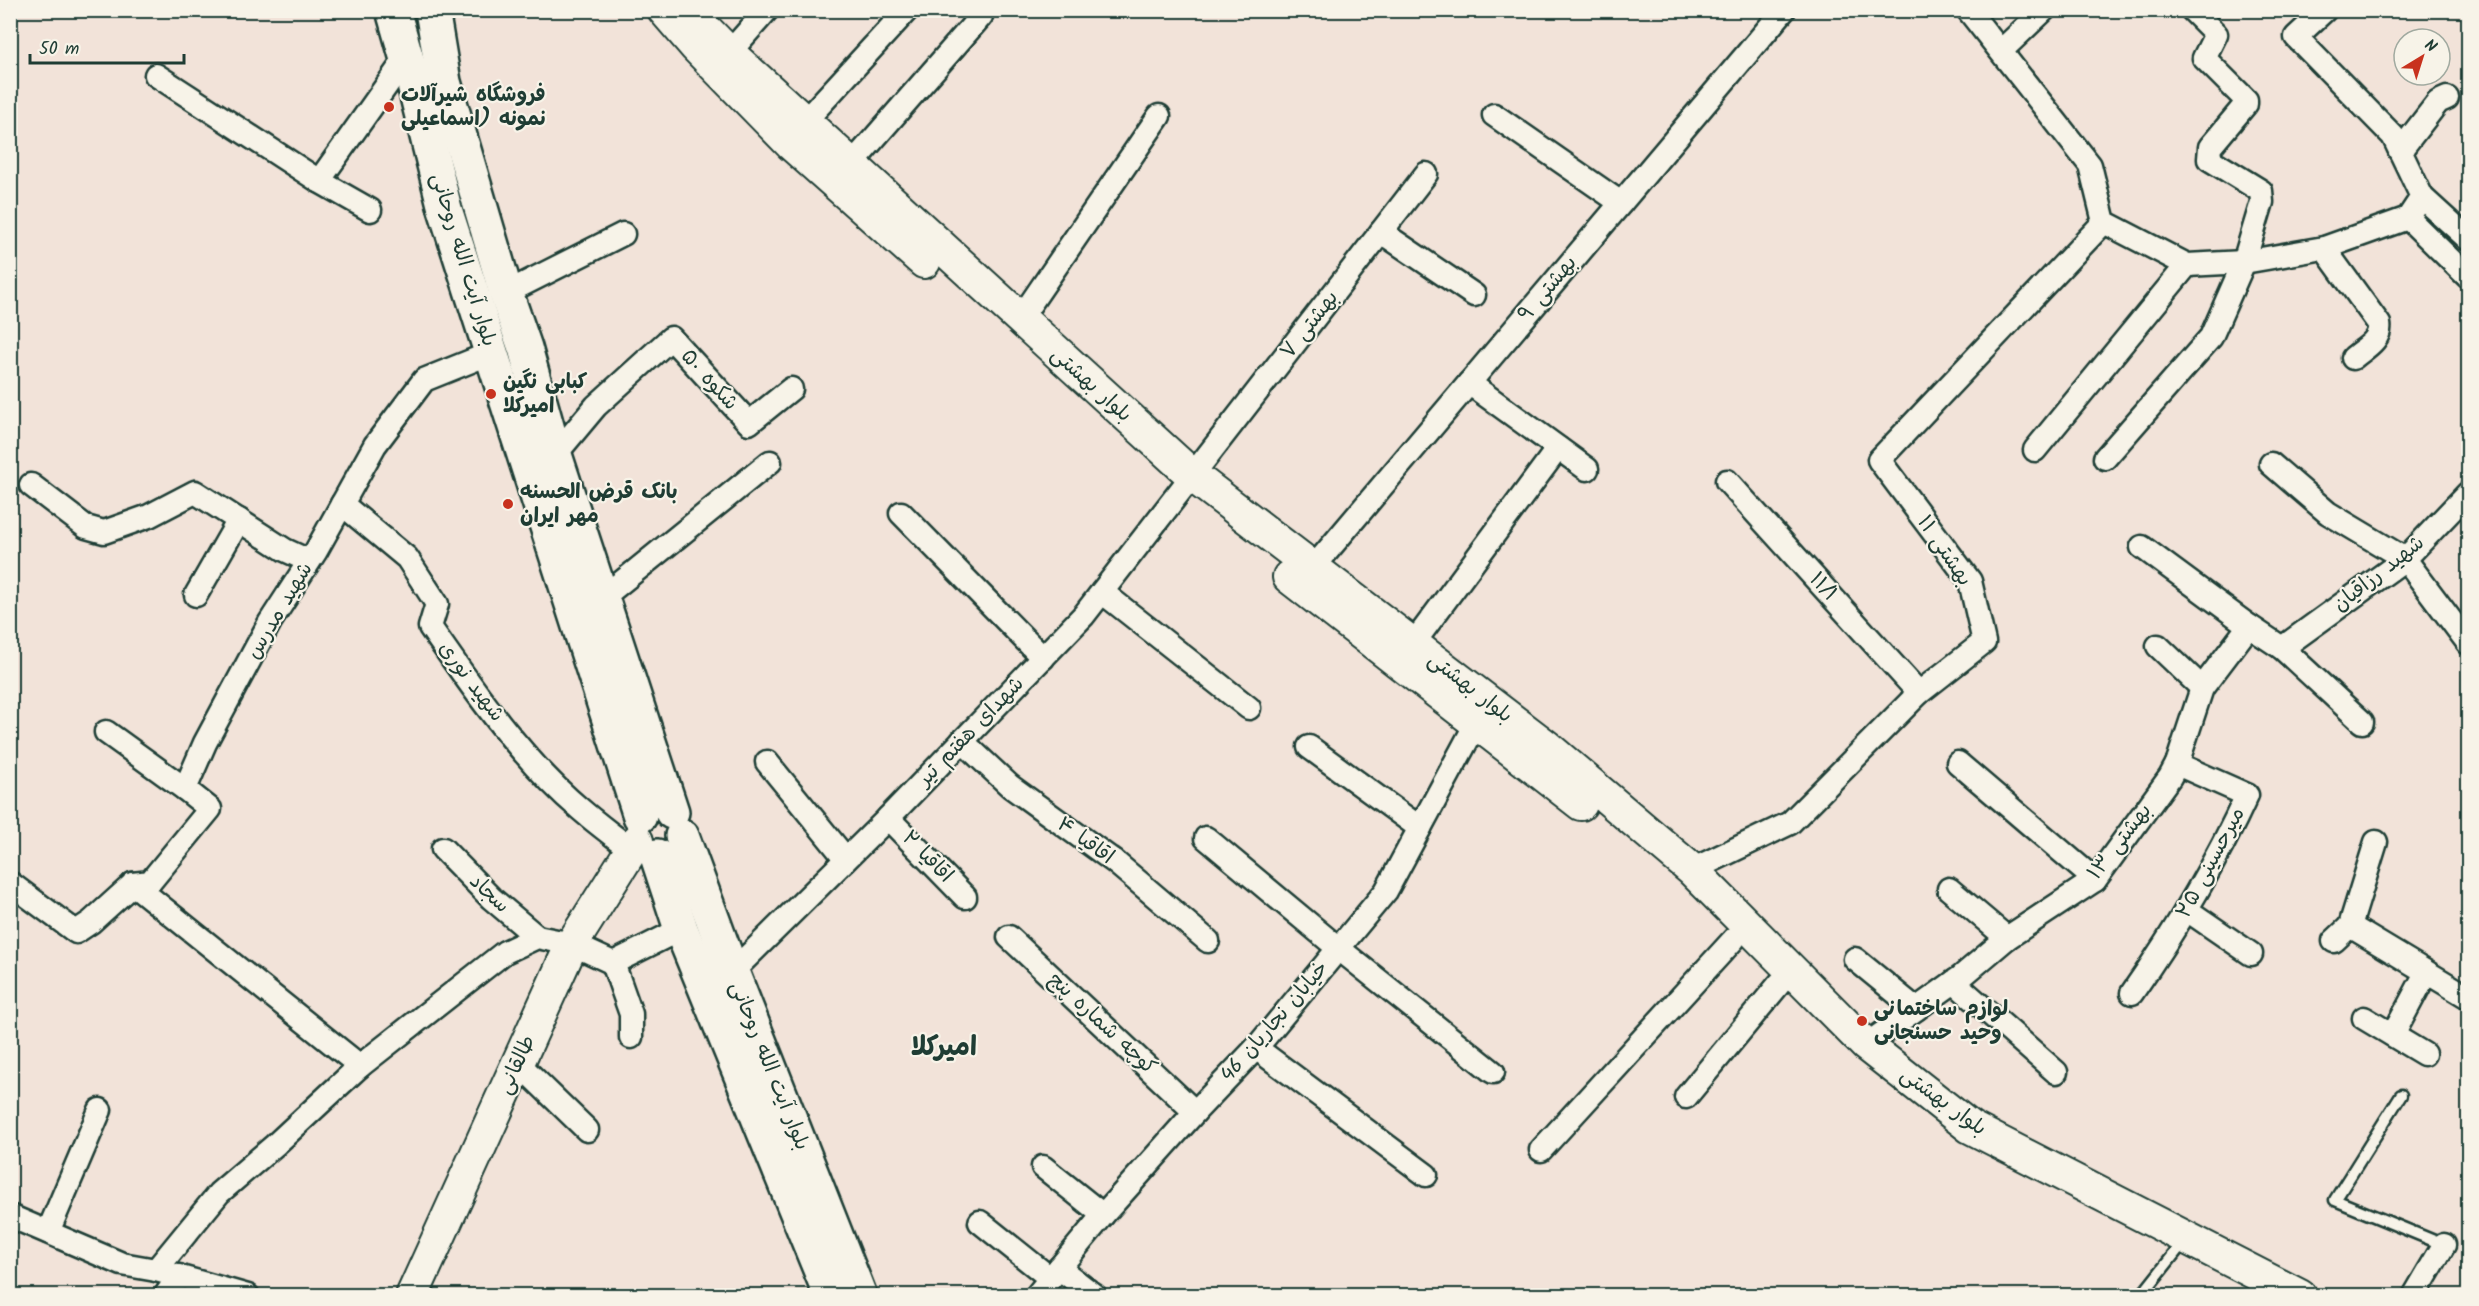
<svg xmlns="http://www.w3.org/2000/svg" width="2479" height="1306" font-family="Kalam,'Playpen Sans Arabic',sans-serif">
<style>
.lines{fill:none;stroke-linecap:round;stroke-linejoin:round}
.service-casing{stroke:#1f3d34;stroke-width:15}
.minor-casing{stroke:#1f3d34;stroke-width:27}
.secondary-casing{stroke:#1f3d34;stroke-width:36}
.primary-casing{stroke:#1f3d34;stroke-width:38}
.service{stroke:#f7f3e8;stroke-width:10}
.minor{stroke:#f7f3e8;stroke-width:22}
.secondary{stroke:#f7f3e8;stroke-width:32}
.primary{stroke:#f7f3e8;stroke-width:33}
.poi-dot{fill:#c8321e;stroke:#f7f3e8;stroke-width:2}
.labels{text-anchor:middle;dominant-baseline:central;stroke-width:4.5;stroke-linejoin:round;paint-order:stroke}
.poi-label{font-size:21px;font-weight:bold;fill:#1f3d34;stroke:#f7f3e8;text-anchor:start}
.street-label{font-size:21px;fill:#1f3d34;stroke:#f7f3e8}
.district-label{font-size:27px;font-weight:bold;fill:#1f3d34;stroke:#f7f3e8}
</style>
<rect width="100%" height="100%" fill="#f2e3d9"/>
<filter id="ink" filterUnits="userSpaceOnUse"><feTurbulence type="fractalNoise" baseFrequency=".0167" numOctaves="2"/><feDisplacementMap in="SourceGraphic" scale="12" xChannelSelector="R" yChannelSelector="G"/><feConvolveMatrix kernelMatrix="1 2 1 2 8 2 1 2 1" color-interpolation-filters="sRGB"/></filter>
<g filter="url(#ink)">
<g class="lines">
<g class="service-casing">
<g id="service">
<path d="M2401,1095L2335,1200L2444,1245"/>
<path d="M2141,1296L2179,1248"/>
</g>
</g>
<g class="minor-casing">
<g id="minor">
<path d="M1968,10L2090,165L2104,222L2187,265L2244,262L2324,248L2408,218L2422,197L2393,136L2296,37L2325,10"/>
<path d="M2002,50L2044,10"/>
<path d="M729,53L767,10"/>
<path d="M156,75L319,181L370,210"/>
<path d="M1494,115L1621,203"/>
<path d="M804,122L907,10"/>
<path d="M2400,151L2438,102L2447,98"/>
<path d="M851,165L981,16"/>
<path d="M319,181L406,58"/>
<path d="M2422,197L2468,239"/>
<path d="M2408,218L2468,277"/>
<path d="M1381,232L1474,295"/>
<path d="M2324,248L2379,324C2382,340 2363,349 2353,358"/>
<path d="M506,293L623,234"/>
<path d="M1020,319L1159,116"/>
<path d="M1469,383L1587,469"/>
<path d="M2035,450L2187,265"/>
<path d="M555,455L596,406L671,338L749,423L791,389"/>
<path d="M2105,458L2211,337L2244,262L2262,202L2261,191L2209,159L2210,147L2246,104V100L2204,58L2216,34L2192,10"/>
<path d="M2271,464L2328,513L2405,559L2468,643"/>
<path d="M1727,481L1919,693"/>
<path d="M31,485L86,527L104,532L149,516L195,492L285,550L309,561"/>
<path d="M342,504L407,558L437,604L430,627C473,689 522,760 580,809C596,823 614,836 630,849"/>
<path d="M901,513L1043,658"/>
<path d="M2142,547L2249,626L2282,648L2362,722"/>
<path d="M1313,568L1784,10"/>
<path d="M1102,592L1249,708"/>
<path d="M196,595L239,520"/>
<path d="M602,598L770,462"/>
<path d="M1413,644L1558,448"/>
<path d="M2158,646L2202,688"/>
<path d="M2282,648L2405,559L2468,493"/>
<path d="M106,732L185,789"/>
<path d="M962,741L1010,786L1115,862L1208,941"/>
<path d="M1309,747L1420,828"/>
<path d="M767,762L846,859"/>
<path d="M1958,763L2095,880"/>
<path d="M888,818L965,897"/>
<path d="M1206,838L1338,948L1493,1072"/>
<path d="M443,849L491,898L537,937"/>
<path d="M1692,870L1790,823L1919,693L1984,642L1970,581L1879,460L2104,222"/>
<path d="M10,883L76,932L91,922L133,884"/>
<path d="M133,884L150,882L210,809L185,789L205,743L270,622L316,551L375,445L424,380L491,353"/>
<path d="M133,884L360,1066"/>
<path d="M1949,889L2007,938"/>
<path d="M2187,910L2251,954"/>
<path d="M2350,926L2468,997"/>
<path d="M1009,937L1195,1112"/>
<path d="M2334,941L2350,926L2376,842"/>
<path d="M1855,959L1916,1009"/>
<path d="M613,963L631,1014V1037"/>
<path d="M732,972L888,818L1084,615L1426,174"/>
<path d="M1954,982L2056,1072"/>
<path d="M2132,993C2176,930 2215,865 2247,795L2177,764"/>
<path d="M2364,1018L2424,1054"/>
<path d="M2393,1035L2426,973"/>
<path d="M1866,1045L1961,977L2007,938L2095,880L2170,777L2177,764L2202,688L2249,626"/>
<path d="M1256,1048L1426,1175"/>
<path d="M518,1063L587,1130"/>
<path d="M1686,1097L1780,983"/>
<path d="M1541,1150L1734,939"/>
<path d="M1043,1167L1103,1215"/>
<path d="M10,1216L122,1264L156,1270L248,1296"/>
<path d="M980,1222L1050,1278"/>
<path d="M48,1232L100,1110"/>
<path d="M1059,1268L1095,1296"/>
<path d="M156,1270L219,1193L275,1145L360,1066L505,952L537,937L572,944L613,963L681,929"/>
<path d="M165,1296L179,1276"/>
<path d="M1036,1296L1103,1215L1195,1112L1256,1048L1386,891L1477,722"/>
<path d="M2414,1296L2444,1245"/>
</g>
</g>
<g class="secondary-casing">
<g id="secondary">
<path d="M664,10L696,47L791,144L924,262"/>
<path d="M687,10L729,53L1193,476L1546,746L1692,870L1866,1045L1970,1127L2300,1296"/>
<path d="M1289,577L1581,804"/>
<path d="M412,1296L572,944L637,841"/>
</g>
</g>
<g class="primary-casing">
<g id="primary">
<path d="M393,10L414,84L445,209L640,816"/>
<path d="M432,10L444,82L506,293L525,348L555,455L672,812"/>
<path d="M682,836L732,972L860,1296"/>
<path d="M657,856L681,929L831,1296"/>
</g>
</g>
<use href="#service" class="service"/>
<use href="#minor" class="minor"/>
<use href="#secondary" class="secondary"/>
<use href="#primary" class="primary"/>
</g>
</g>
<g class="poi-dot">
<circle cx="389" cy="107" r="6"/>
<circle cx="491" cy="394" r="6"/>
<circle cx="508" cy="504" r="6"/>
<circle cx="1862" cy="1021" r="6"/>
</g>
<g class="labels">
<g class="poi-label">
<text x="401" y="95">فروشگاه شیرآلات<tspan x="401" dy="24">نمونه (اسماعیلی</tspan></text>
<text x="503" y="382">کبابی نگین<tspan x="503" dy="24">امیرکلا</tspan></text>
<text x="520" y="492">بانک قرض الحسنه<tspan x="520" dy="24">مهر ایران</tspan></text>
<text x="1874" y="1009">لوازم ساختمانی<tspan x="1874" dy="24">وحید حسنجانی</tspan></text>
</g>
<g class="street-label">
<text transform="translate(463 260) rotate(73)">بلوار آیت الله روحانی</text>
<text transform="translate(1548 289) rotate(-50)">بهشتی ۹</text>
<text transform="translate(1310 325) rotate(-52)">بهشتی ۷</text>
<text transform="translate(709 380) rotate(48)">شکوه ۵۰</text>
<text transform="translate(1091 385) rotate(42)">بلوار بهشتی</text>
<text transform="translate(1944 551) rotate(56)">بهشتی ۱۱</text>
<text transform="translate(2379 574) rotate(-38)">شهید رزاقیان</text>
<text transform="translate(1823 587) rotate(48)">۱۱/۱</text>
<text transform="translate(280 611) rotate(-59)">شهید مدرس</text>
<text transform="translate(471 682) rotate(53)">شهید نوری</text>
<text transform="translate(1470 688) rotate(38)">بلوار بهشتی</text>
<text transform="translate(971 732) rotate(-46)">شهدای هفتم تیر</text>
<text transform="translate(1085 841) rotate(36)">اقاقیا ۴</text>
<text transform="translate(2120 842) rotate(-52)">بهشتی ۱۳</text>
<text transform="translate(927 857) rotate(46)">اقاقیا ۲</text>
<text transform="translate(2211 863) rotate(-62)">میرحسینی ۲۵</text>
<text transform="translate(489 894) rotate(43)">سجاد</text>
<text transform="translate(1275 1022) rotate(-49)">خیابان نجاریان 46</text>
<text transform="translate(1102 1024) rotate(43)">کوچه شماره پنج</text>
<text transform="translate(517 1065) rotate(-65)">طالقانی</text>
<text transform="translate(769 1066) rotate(68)">بلوار آیت الله روحانی</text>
<text transform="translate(1943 1102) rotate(36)">بلوار بهشتی</text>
</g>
<g class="district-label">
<text x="944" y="1047">امیرکلا</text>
</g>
</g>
<rect width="2479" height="1306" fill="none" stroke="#f7f3e8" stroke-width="36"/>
<rect x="18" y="18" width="2443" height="1270" fill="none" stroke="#1f3d34" stroke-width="2" filter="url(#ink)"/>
<g transform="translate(2422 57) rotate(38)"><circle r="28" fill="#f7f3e8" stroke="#a1aaa0" stroke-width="1.5"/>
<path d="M0-4.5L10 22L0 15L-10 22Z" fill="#c8321e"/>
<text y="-9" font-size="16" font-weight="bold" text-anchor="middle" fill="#1f3d34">N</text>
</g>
<path d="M30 54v9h154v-9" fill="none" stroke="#1f3d34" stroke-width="3"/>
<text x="39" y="54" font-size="18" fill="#1f3d34" stroke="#f7f3e8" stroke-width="4.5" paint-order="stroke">50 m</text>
</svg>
